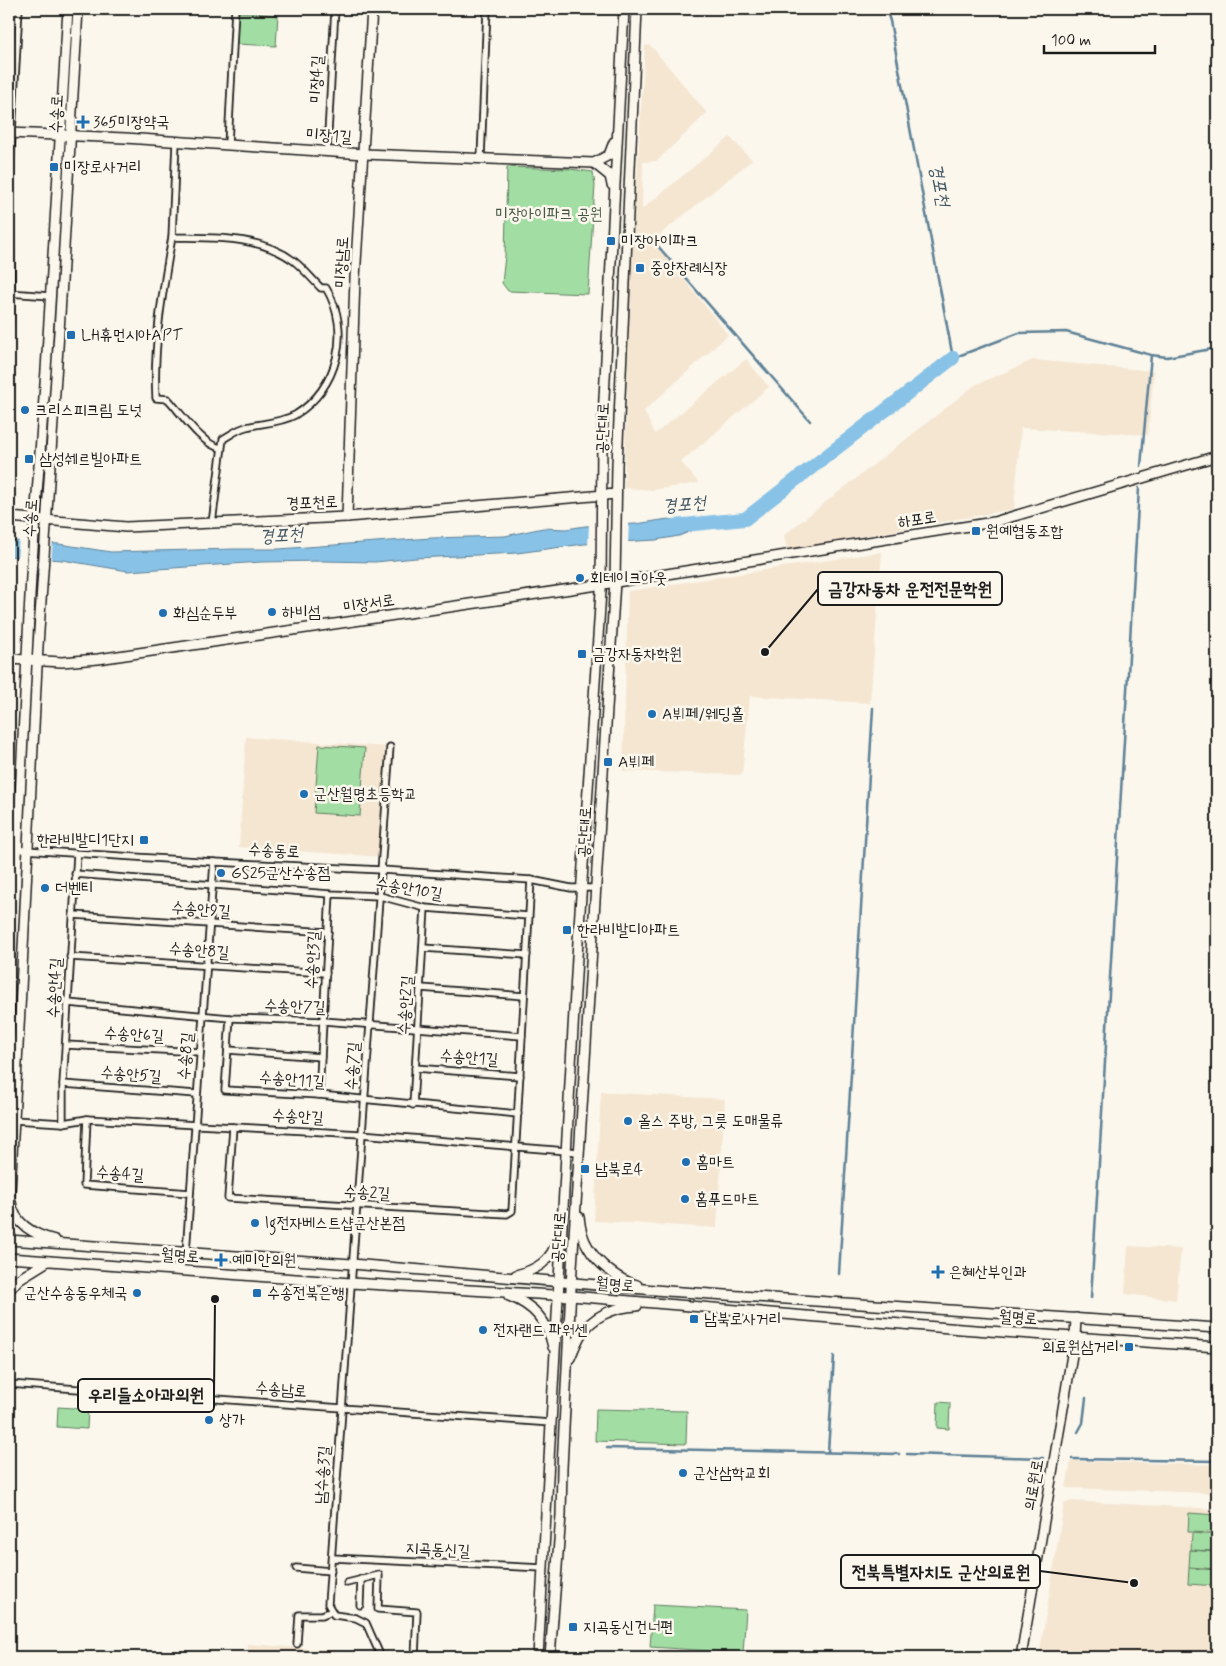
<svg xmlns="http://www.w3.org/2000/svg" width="1226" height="1666" font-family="Mynerve,'Poor Story',sans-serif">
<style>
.built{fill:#f5e6d2}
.green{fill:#a2dda3;stroke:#5f7c60}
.water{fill:#88c2e7;stroke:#5d8096}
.pier{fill:#fbf7ec}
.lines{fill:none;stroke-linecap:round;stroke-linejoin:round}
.stream{stroke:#5d8096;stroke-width:2.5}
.river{stroke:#88c2e7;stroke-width:14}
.street-casing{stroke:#1c1c1c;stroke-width:9}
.secondary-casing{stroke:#1c1c1c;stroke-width:12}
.street{stroke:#fbf7ec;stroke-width:5.5}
.secondary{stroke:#fbf7ec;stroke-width:9}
.poi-dot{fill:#1f6fb2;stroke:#fbf7ec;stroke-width:2}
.labels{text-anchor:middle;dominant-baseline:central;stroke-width:5;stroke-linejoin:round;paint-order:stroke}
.street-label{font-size:16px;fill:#1c1c1c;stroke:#fbf7ec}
.poi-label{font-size:16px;fill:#1c1c1c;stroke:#fbf7ec;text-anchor:start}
.park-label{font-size:16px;fill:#445644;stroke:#fbf7ec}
.water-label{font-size:18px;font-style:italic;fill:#425663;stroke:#fbf7ec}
.leader{fill:none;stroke:#1c1c1c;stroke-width:2}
.callout-dot{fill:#1c1c1c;stroke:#fbf7ec;stroke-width:2}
.callout{fill:#fbf7ec;stroke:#1c1c1c;stroke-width:2}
.callout-label{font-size:18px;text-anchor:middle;font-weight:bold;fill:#1c1c1c}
</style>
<rect width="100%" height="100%" fill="#fbf7ec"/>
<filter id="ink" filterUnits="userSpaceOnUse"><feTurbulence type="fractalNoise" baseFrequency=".02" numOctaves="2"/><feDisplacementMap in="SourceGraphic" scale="10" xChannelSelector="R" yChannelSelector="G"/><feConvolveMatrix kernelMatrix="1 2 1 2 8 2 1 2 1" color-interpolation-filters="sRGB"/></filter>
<g filter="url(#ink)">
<g class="built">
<path d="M645,45L651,46L707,113L657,161L643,162L642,209L730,137L752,160L653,240L728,335L644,411L655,434L746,359L769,387L681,462L699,483L653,490L624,488L630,292Z"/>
<path d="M1033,360L1154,371L1148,435L1021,428L1014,509L787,550L784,535L975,385Z"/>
<path d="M882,552L870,703L750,696L742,775L623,771L628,591Z"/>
<path d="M246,737L390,747L383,857L239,847Z"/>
<path d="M601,1092L725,1099L717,1228L594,1221Z"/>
<path d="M1128,1246L1181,1249L1176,1300L1125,1294Z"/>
<path d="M1071,1461L1217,1465V1489L1212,1493L1066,1488Z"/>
<path d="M1071,1501L1217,1509V1657H1039L1064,1504Z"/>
<path d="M248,1644L369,1653L373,1657H247Z"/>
</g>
<g class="green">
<path d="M238,12L278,15L276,46L236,44Z"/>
<path d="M507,167L570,169L593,172L595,185L588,294L508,291L502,283L505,256Z"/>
<path d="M319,745L365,748L360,816L314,813Z"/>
<path d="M938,1402L950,1403L949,1429L937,1428Z"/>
<path d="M58,1407L88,1409L87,1429L57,1427Z"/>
<path d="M596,1409L687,1411L686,1444L595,1441Z"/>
<path d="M1189,1513L1217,1515V1533L1188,1532Z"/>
<path d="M1192,1533L1217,1535V1551L1191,1550Z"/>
<path d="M1190,1550L1217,1552V1569L1189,1567Z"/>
<path d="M1189,1568L1217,1570V1586L1188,1584Z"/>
<path d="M653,1605L746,1610L743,1653L650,1647Z"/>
</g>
<path class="water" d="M668,519L703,526L679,536L656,540L584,544L517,553L416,558L375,562L323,561L261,562L128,571L62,560L9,556V542L13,541L59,544L111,552L235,549H279L431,538L505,536L543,528L566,529L585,526L636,524Z"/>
<g class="pier">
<path d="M629,521L628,545L588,546L589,524Z"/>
<path d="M19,539L53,541L51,561L17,559Z"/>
</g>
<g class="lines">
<g class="stream">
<path d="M886,9L890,21L953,358L1019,333L1066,332L1151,355L1167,357L1217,348"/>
<path d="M657,245L810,421"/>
<path d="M1141,466L1151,355"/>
<path d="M839,1274L873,708"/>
<path d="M1091,1298L1139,488"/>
<path d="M1078,1432L1083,1423L1086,1398"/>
<path d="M607,1448L899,1454"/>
<path d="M828,1452L834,1356"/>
<path d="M907,1454L1043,1458"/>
<path d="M1072,1459L1217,1461"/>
</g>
<path class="river" d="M674,526L745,519L953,358"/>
<g class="street-casing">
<g id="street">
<path d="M176,142L172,237C213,238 259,235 294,261C304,269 312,279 321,288H326C352,331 338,389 295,415C280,423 262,423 246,427C238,429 230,435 223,439L212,523"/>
<path d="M228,144L235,9"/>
<path d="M327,151L335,9"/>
<path d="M481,158L487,9"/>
<path d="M1217,191V190"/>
<path d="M172,237C163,290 153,344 156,398L168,399C181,413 202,445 221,448"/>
<path d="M9,293L50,296"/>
<path d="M9,327L11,293L10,170L19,9"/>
<path d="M9,849L214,862L382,870L531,880L571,888H597"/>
<path d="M75,874L330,894L380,896L425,908L528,916"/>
<path d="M73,915L328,932"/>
<path d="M423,948L527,955"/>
<path d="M70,957L326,973"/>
<path d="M421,988L524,996"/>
<path d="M68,1003L230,1018L323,1021L522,1036"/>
<path d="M230,1018L225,1090L319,1095L518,1114"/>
<path d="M66,1045L200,1052"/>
<path d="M228,1050L321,1057"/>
<path d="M415,1068L520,1076"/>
<path d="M63,1084L196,1094"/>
<path d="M319,1095L330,894"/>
<path d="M413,1105L425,908"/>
<path d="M87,1119L84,1185L190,1193"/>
<path d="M14,1120L63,1123L87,1119L361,1134L579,1152"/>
<path d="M63,1123V1084L77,854"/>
<path d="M233,1127L228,1198L507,1214L512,1211L531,880"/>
<path d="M186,1253L214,862"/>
<path d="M9,1384L551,1423"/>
<path d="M332,1558L543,1568"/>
<path d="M296,1568L331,1571"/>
<path d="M347,1583L379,1575L378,1609L417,1612L415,1657"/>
<path d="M360,1605L361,1579"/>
<path d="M297,1644L299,1615H322L332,1611"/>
<path d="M381,1657L366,1623L356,1618L334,1615L328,1604L390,747"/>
</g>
</g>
<g class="secondary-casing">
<g id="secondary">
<path d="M9,133L125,138L364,154L594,163L609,155L614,142"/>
<path d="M594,163L610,176L612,185"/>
<path d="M9,517L126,527L347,517L616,494"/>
<path d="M347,517L355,278L372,9"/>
<path d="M9,659L62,662L98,659L591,586L994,522L1217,456"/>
<path d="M9,1017L31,576L46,370L68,9"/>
<path d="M11,1202C14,1224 35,1235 55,1240"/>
<path d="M9,1210L20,1009L38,646L59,332L78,9"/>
<path d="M579,1217C580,1227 583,1239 588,1247C597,1263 619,1281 637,1285"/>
<path d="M9,1240L352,1264L667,1291L1217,1328"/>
<path d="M9,1258L351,1283L571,1296L961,1329L1217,1347"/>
<path d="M516,1275C537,1270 551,1261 558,1239"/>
<path d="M9,1290L19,1279L48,1261"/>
<path d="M509,1296C534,1305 548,1322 553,1347"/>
<path d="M570,1358C573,1351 576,1343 580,1336C592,1316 614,1307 637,1306"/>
<path d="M538,1657L577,957L601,591L602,437L624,9"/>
<path d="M550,1657L561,1515L562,1468L572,1268L615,581L617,465L637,9"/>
<path d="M1021,1657L1075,1337L1076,1318"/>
</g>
</g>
<use href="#street" class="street"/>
<use href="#secondary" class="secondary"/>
</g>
</g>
<g class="poi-dot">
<path d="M80.5 114.5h5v5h5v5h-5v5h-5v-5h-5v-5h5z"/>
<rect x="49" y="162" width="10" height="10" rx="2.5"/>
<rect x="606" y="236" width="10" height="10" rx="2.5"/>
<rect x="635" y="263" width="10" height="10" rx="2.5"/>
<rect x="66" y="330" width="10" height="10" rx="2.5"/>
<circle cx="25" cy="410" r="5"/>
<rect x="24" y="454" width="10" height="10" rx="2.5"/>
<rect x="971" y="526" width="10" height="10" rx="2.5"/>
<circle cx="580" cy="578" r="5"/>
<circle cx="272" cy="612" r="5"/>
<circle cx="163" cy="613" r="5"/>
<rect x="577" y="649" width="10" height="10" rx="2.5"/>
<circle cx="652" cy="714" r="5"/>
<rect x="603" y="757" width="10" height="10" rx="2.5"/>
<circle cx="304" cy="794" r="5"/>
<rect x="139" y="835" width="10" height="10" rx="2.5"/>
<circle cx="221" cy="873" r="5"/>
<circle cx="45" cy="888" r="5"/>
<rect x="562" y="925" width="10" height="10" rx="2.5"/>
<circle cx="628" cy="1121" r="5"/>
<circle cx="686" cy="1162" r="5"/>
<rect x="580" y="1164" width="10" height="10" rx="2.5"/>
<circle cx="685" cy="1199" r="5"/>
<circle cx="255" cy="1223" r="5"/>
<path d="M218.5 1252.5h5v5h5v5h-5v5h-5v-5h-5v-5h5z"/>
<path d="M935.5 1264.5h5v5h5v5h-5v5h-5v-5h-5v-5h5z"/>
<circle cx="137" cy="1293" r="5"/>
<rect x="252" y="1288" width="10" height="10" rx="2.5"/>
<rect x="689" y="1314" width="10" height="10" rx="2.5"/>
<circle cx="483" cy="1330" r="5"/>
<rect x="1124" y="1342" width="10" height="10" rx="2.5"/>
<circle cx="209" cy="1420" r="5"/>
<circle cx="683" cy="1473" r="5"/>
<rect x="568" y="1622" width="10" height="10" rx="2.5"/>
</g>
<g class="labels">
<g class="street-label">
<text transform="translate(317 79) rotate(-87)">미장4길</text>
<text transform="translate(57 114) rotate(-87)">수송로</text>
<text transform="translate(329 136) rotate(4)">미장1길</text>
<text transform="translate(342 262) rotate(-87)">미장남로</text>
<text transform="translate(603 428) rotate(-88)">공단대로</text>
<text transform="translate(312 503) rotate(-2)">경포천로</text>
<text transform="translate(31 518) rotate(-86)">수송로</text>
<text transform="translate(917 520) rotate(-9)">하포로</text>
<text transform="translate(369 604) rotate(-9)">미장서로</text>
<text transform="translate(585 832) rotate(-87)">공단대로</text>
<text transform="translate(274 851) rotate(3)">수송동로</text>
<text transform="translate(409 889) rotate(10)">수송안10길</text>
<text transform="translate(201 910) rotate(4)">수송안9길</text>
<text transform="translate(199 951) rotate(4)">수송안8길</text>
<text transform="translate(313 960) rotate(-87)">수송안3길</text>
<text transform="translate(55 988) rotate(-87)">수송안4길</text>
<text transform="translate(406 1005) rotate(-86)">수송안2길</text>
<text transform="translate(295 1007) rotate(2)">수송안7길</text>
<text transform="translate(134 1035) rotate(3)">수송안6길</text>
<text transform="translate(186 1056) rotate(-85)">수송8길</text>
<text transform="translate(469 1058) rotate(4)">수송안1길</text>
<text transform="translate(353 1066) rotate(-86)">수송7길</text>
<text transform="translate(131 1075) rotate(4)">수송안5길</text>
<text transform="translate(292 1080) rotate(4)">수송안11길</text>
<text transform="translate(298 1117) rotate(3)">수송안길</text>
<text transform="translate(120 1174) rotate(4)">수송4길</text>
<text transform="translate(367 1193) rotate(3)">수송2길</text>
<text transform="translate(559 1237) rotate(-86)">공단대로</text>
<text transform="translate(180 1256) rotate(4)">월명로</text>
<text transform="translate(615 1285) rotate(5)">월명로</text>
<text transform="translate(1018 1318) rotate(4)">월명로</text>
<text transform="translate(281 1390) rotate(4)">수송남로</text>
<text transform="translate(323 1475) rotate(-86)">남수송3길</text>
<text transform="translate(1034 1485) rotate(-80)">의료원로</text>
<text transform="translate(438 1550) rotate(3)">지곡동신길</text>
</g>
<g class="poi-label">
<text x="93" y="122">365미장약국</text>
<text x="64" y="167">미장로사거리</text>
<text x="621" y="241">미장아이파크</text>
<text x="650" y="268">중앙장례식장</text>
<text x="81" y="335">LH휴먼시아APT</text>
<text x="35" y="410">크리스피크림 도넛</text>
<text x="39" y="459">삼성쉐르빌아파트</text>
<text x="986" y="531">원예협동조합</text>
<text x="590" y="578">회테이크아웃</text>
<text x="282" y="612">하비섬</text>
<text x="173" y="613">화심순두부</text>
<text x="592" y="654">금강자동차학원</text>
<text x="662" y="714">A뷔페/웨딩홀</text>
<text x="618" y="762">A뷔페</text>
<text x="314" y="794">군산월명초등학교</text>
<text x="134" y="840" text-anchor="end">한라비발디1단지</text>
<text x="231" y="873">GS25군산수송점</text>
<text x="55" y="888">더벤티</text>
<text x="577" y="930">한라비발디아파트</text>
<text x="638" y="1121">올스 주방, 그릇 도매물류</text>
<text x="696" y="1162">홈마트</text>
<text x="595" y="1169">남북로4</text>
<text x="695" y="1199">홈푸드마트</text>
<text x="265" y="1223">lg전자베스트샵군산본점</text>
<text x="232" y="1260">예미안의원</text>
<text x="949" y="1272">은혜산부인과</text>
<text x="127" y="1293" text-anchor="end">군산수송동우체국</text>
<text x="267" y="1293">수송전북은행</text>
<text x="704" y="1319">남북로사거리</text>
<text x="493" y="1330">전자랜드 파워센</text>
<text x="1119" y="1347" text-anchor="end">의료원삼거리</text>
<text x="219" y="1420">상가</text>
<text x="693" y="1473">군산삼학교회</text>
<text x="583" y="1627">지곡동신건너편</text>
</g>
<g class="park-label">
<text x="549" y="214">미장아이파크 공원</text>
</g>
<g class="water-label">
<text transform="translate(939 185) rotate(79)">경포천</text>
<text transform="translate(684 505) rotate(-5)">경포천</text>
<text transform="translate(281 536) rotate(-3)">경포천</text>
</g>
</g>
<path class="leader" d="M765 652L818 589M215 1299L214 1395M1134 1583L1040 1571"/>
<g class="callout-dot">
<circle cx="765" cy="652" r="5"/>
<circle cx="215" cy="1299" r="5"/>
<circle cx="1134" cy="1583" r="5"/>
</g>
<g class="callout">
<rect x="818" y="572" width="184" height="33" rx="5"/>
<rect x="78" y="1379" width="136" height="33" rx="5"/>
<rect x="841" y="1555" width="199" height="33" rx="5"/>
</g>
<g class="callout-label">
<text x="910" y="595">금강자동차 운전전문학원</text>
<text x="146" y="1401">우리들소아과의원</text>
<text x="941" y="1578">전북특별자치도 군산의료원</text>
</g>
<rect width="1226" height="1666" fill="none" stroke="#fbf7ec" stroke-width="30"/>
<rect x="15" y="15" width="1196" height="1636" fill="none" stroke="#1c1c1c" stroke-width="2" filter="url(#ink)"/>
<path d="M1044 45v8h111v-8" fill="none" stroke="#1c1c1c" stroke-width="2.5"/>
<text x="1051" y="45" font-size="15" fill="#1c1c1c" stroke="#fbf7ec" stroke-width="4" paint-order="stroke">100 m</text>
</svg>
